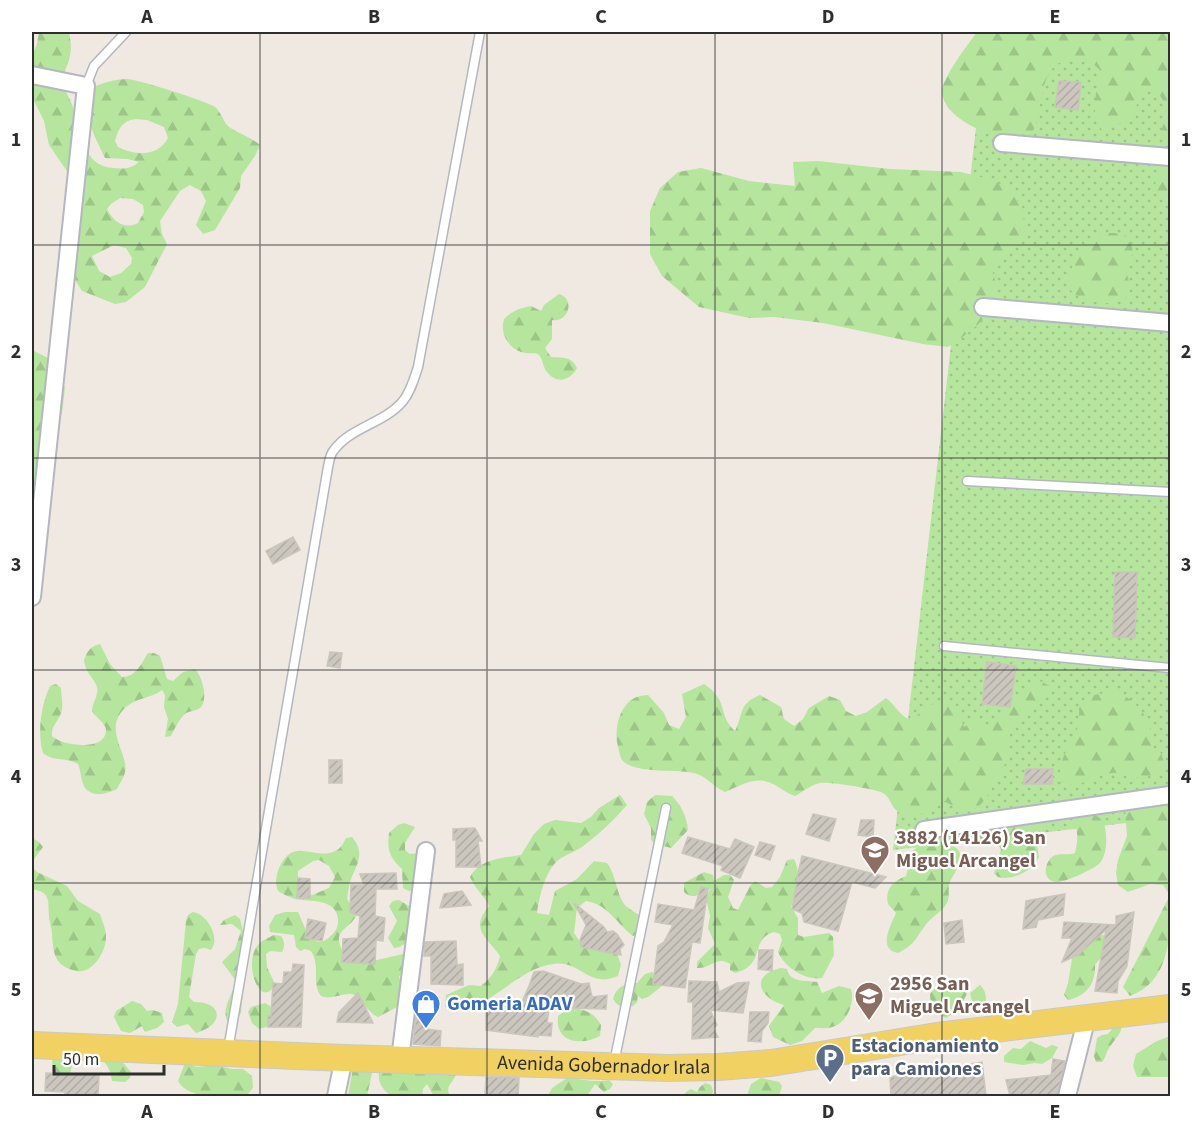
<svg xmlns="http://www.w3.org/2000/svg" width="1202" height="1128" font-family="'Source Sans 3',sans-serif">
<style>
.grass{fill:url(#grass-dots)}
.forest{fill:url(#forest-firs);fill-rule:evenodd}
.building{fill:url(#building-hatch);stroke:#cbc5ba;stroke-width:1.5}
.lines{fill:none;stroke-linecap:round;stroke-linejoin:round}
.lane-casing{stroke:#b4b7c1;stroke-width:11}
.street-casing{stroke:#b4b7c1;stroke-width:20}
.primary-casing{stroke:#c9c9c9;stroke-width:28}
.lane{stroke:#fff;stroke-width:8}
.street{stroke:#fff;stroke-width:16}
.primary{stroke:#f2d163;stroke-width:26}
.grid{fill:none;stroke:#2e2e2e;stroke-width:1.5;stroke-opacity:0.55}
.labels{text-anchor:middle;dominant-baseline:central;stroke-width:4.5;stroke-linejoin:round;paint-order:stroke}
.education-label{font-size:20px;font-weight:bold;fill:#785e54;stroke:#fff;text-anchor:start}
.shop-label{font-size:20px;font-weight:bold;fill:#366cbe;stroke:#fff;text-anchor:start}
.service-label{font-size:20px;font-weight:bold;fill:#4e5e75;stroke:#fff;text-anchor:start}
.street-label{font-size:20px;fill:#2e2e2e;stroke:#fff}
.neatline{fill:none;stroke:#2e2e2e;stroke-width:2}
.grid-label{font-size:20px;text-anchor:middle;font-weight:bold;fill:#2e2e2e}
</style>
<defs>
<pattern id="grass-dots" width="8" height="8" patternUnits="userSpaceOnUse" patternTransform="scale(1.5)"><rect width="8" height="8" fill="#b6e59e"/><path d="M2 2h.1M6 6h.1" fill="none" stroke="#9dc588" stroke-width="1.8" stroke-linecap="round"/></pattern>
<pattern id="forest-firs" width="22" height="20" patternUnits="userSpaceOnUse" patternTransform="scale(1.5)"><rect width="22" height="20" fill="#b6e59e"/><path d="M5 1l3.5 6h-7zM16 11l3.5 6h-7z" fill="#9dc588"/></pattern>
<pattern id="building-hatch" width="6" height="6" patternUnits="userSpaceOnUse" patternTransform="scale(1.5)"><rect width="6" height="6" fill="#cbc7bf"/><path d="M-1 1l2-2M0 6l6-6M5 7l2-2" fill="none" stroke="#afaba4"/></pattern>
</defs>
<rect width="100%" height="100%" fill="#efe9e1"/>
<path class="grass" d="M987,32H1170V818L893,850Z"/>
<g class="forest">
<path d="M39,32H69C70,39 72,46 70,55C69,64 63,72 63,81C64,91 70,98 73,107C81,131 82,166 113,168C125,169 130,169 139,162L128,159L105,158L94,135L86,113L91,88C102,83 115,79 127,79C137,79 209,102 215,107C221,112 223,121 228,126C235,132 251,137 260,145L255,156L241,176L240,188L215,230L203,234L196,225L206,201L201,191L190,185L180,191L160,221L162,234L167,244L145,287L126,302L115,304L82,291L69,270V174L49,145L44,121L32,97V55L37,44ZM135,119L147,120L164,127L168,138C158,157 135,156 118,147L115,141C118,129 122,121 135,119ZM120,198L133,199L143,205L144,212L138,223C124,230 114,222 107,209L111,204ZM114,245L126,248L132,258L131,264L121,273L110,277L99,271L92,256Z"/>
<path d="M977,32H1170V142H1165L1161,130C1170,112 1166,101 1153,87L1142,92C1135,114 1125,125 1102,130C1089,112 1097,91 1101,71C1092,62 1084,57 1071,59C1036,64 1045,109 1033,131C1026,134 1019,136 1011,137C989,138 942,117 942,91C942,78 969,43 977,32Z"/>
<path d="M818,161L890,169L961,172L985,178L1007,187L1022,206L1025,230L1011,251L992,268C993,275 997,284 997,291C995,316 966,335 948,347L923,344L823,323L774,317L749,318L699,307L662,276L650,254V211L660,188L678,172L701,168L749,181L795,186L793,162Z"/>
<path d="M1170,164V204C1153,196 1152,181 1161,166Z"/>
<path d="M1109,233H1115L1127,237C1137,250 1131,259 1126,272L1130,284L1129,296C1124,299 1117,302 1111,303C1099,304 1072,299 1069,286C1066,271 1080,253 1086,241Z"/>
<path d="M559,294C576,299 568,323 552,320V339L545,348L551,357C563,358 571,356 577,368C571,380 557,385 547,372C543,368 543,359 539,355C536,352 530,354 526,353C510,351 499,334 504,319C512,311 520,308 531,306L541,311L544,305Z"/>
<path d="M32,350L46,357L55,365L65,388L62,413L52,436L38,495L32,507Z"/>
<path d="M100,644L110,664L122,677C136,677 141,664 148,653H154L160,656L167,679L173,681L183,672L195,669C202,676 209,700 200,708C195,712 187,710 183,716C178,721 174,730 171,736L165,737L168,719L164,707L165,695L162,690C150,699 134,698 124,709C103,730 129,754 125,772C124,778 119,784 117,789C106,794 94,798 85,788C81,782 81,771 78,764C67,757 53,762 43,753C37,733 41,705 50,686L56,684L61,688C61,696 64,706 61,713C58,722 51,726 52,736C62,746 106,752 106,730C106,723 95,717 92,711C92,703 99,695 97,687C94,677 86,675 84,660C87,652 90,646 100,644Z"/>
<path d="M1040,681L1050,686C1042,704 1026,707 1015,722C1007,733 1009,746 1007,758C1004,769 998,778 992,788C976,817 968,813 940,799C929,809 912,826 897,811C891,806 890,797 883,793C876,789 828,781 820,783C811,785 802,792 795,796C786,793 781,788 773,784C756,775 740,786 725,792C713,787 707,776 694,773C677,769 633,774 622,760C620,757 619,750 618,747C615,736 617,720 622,711C629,699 635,696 648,695L664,713L669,725L679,729L686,717L682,694L704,684C730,701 717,715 735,731C744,713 738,704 760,695L781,707L784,719L794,726L803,719L809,708L829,696L840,700L846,711L856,716L867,712L886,698C897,707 899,715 912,721C925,705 936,699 956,705L964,727L975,721L984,728C1007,716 1017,693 1040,681Z"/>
<path d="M1114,691C1128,695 1145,711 1149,725C1151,731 1150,739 1151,746L1161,753L1165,765C1159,775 1142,780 1131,777C1123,776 1120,772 1112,773C1095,775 1079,791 1061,781C1056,763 1069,748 1076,732C1080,723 1079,712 1079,703L1094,695Z"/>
<path d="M620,795L627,805C614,820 598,835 582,847C576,851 568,854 561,858C545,869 540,895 537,913L549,915L555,891L577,879L594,861L607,863C617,876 616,897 627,907C633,912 642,916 648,920L643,931L633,936C616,923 609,905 586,901L577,908L574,933L581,943L617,953L621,965L618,976C587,989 582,960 553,964C511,970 487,1018 445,1007L446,995L469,985L481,986C492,977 497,969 500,956C487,937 469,930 489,906C484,895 475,889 470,877C480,859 502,858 521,855L534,834L544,824L555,820L581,823L591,817L599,808Z"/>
<path d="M655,795L672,796C681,805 687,817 688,830L671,848L655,844L651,840V828L644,814L647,802Z"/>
<path d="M1153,806H1167L1170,809C1170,834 1170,859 1170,883C1170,923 1176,979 1130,996L1123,987L1170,895L1163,885L1150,884L1128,892L1118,885L1116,873L1118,860L1127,836L1125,811Z"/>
<path d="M1093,814C1103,818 1106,826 1106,836C1107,845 1105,857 1100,863C1094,869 1064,883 1056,882C1042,880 1044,864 1052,857C1058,852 1067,856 1075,853C1078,841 1079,827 1071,817C1057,817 1043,828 1036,839L1039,857C1031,871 1014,881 998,877L994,873L1001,849L994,839L993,833L1008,823Z"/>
<path d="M404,823L415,827L405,843V850L410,854L421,853L415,889L409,891L403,888L402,869C389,857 387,849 389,833L398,825Z"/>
<path d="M352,837C365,852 358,863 351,879C349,885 348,892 347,899L357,914C349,932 330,928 344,954L368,962L403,954L405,960V966L399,977L404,989L399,1006L378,1017C368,1013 359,995 352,994C341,993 332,1000 321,996C311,983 321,966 311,951L305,949L300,951L296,947L294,935L270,932L269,926L275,915L285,912H298C303,922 311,951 327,939C334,934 339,928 338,919C336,898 310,902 295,899C289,897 283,894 278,891C275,883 276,876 279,868C294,837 310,859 333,852C340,850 343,844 346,838ZM319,860L329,866L335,877L329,888L312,895C302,891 297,882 298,871L313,861Z"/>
<path d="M32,838L39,842L43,847L32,862L33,868L37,872L67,886L78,901L100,914C102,921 106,929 106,936C107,950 93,974 77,971C55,967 53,954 52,934C52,928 49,922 49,916C48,901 51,892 32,889Z"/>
<path d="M922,844C931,844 947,841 955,847C969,857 952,874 949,885C948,891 950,897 947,903C943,911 933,916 927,923C917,936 915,945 898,953C877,949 891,925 896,913L888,904C885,889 893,881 906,876L912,851Z"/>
<path d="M794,859C802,875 797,891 791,907L798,918V935L804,937L829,933L833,937L834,955L822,978C806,981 784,967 778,952L782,940L780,934L774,932C749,939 767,965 735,973L730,970V964C718,955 710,969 697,968V962L715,944L708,928L710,916L706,899L710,889C701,893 694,901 684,892V883L704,872L713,875L714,881L724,875H730L734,880L728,897L733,908L738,910L750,886L755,881L766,888L772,887L780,877L787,860Z"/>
<path d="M399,900L414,909C412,925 414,946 394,948L388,938L397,921L389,906L393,901Z"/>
<path d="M193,912C207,914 221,938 211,950L205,948L199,949L196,954L189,997L194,1002C225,1002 223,1026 196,1033L188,1024L177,1027L172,1022L178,1004L186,921L188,915Z"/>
<path d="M235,915L240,919L243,931V988L241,1013L234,1023L228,1022C220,1010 233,994 236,981L222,962L235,949L241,931L232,924L220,925L224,920Z"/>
<path d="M274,935L281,936C285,942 285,946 282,952L270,951L266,954L267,967L275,984C261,1012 242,963 258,945C262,940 268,938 274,935Z"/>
<path d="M1102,935L1114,936L1117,942L1095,964C1096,983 1087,996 1068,1000L1064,995L1068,983L1074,947Z"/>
<path d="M781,968L787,969C790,983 805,980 817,982L822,993L839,986L851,989C855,1001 848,1021 835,1026C829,1029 822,1028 815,1028L802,1041L790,1045L773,1037L769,1026L784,1005C759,998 749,975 781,968Z"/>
<path d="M652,972C659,976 661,979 662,986L648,997L642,999L638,996L637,1002L633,1006C624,1009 618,1007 613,999C616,987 625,983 637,983L645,974Z"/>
<path d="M950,979H957L963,982L967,994L957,1011L946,1018C935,1014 930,1006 930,994L938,984Z"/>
<path d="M980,985C987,992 987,999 984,1007L978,1008L973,1005L970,993Z"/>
<path d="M132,1001L141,1004L147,1011L153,1010L162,1013L164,1022L157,1028L145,1032L142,1026L130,1033L121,1031L114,1017L116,1011Z"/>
<path d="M265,1003L273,1008V1025L259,1029L252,1023L248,1012L251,1007Z"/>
<path d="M569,1008C583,1009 593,1011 601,1025L600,1036C581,1046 555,1043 558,1016Z"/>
<path d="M1116,1024L1122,1025C1121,1035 1114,1040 1109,1048C1106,1053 1106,1057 1102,1062H1096L1094,1056L1097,1038L1102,1035L1108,1034Z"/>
<path d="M1170,1036V1077H1137L1133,1066L1136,1054L1157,1041Z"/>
<path d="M1030,1041L1046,1048L1052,1045L1058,1047L1052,1058L1042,1064L1035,1063L1023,1065L1004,1062V1056L1013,1048L1021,1049Z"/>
<path d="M57,1056L119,1058L131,1072L130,1078L125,1082L112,1081C109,1056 93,1052 72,1064L70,1076L55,1079L52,1061Z"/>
<path d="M185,1063L197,1067L215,1065L232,1069H243L252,1076L253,1088L246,1096C227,1096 189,1101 178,1081Z"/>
<path d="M372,1067V1073L367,1096H348L353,1068Z"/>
<path d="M379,1068L451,1072L456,1075C452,1084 445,1086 450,1096L433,1095L427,1084L423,1089L422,1096H392C380,1088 378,1082 379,1068Z"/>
<path d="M567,1078C580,1079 596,1083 609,1080L613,1084L610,1089L604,1092L595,1084L587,1096H548L552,1088Z"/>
<path d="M761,1078L779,1082L782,1086L779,1096H747L751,1084Z"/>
<path d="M705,1083L711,1085L713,1091L712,1096H683L686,1092L691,1089L697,1092L700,1087Z"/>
</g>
<g class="building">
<path d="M1059,81L1081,82L1078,110L1055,107Z"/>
<path d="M293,537L300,550L273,564L266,551Z"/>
<path d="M1115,572H1137L1135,638L1113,637Z"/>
<path d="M330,652L342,653L340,668L327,666Z"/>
<path d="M987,662L1016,666L1010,707L982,704Z"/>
<rect x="329" y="760" width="13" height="23"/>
<path d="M1026,769H1053L1052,784H1023Z"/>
<path d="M813,814L836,819L829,841L806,834Z"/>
<path d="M861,820H874L873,837L858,835Z"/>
<path d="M475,828L482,841H478L481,867H456V840H453V829Z"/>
<path d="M688,837L730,849L735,839L754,847L740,878L721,870L723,866L682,853Z"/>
<path d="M760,842L775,846L770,860L755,855Z"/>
<path d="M802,856L886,877L875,888L852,882L838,931L804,922L802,913L792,909L797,882H796Z"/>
<path d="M396,873L397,889H376L375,916L385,918L383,941L376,940L375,964L342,962L343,939L358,938L360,916L350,912L351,885H364L360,874Z"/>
<path d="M298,878L310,879V898H297Z"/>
<path d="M701,887L708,889L700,943L692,942L685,988L653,984L658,946L664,942L673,925L655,922L658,904L694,910Z"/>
<path d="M462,891L471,905L440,908L444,894Z"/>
<path d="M1065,894L1063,915L1038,920L1036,927L1023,929L1026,901Z"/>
<path d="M574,903L604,927L607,932L613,931L617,934L624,945L620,949L621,955L581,947L580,940L586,925Z"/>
<path d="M1134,912L1127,966L1118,981L1117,993L1095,991L1106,930L1078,955L1062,962L1072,938H1062L1064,922L1116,925V916Z"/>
<path d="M308,919L326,923L322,941L305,938Z"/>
<path d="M962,920L964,942L946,944L944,923Z"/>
<path d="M456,941L457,965L463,964V985L431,984V956H424L425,942Z"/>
<path d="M759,950H773L772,971L758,969Z"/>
<path d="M293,964L304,965L301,1027H268V1016H271L273,983L283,984L284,972H292Z"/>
<path d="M543,971L581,984L589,983L592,997L607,995L606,1009L563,1008V1001L571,1000L564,993L550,1002L547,1023H552L551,1036L538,1035V1037L486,1030V1007L497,1005L519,1006L520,1001L522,1002L529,986L534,972Z"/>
<path d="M689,981L717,982L719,992L737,983L749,982L743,1013L710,1010L717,1025L713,1028L718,1037L692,1039L693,1002H688Z"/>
<path d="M358,993L373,1023L337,1022L339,1012Z"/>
<path d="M418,998H424L426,1029L441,1031L440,1046L413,1044Z"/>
<path d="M750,1012H769L768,1023L762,1031L761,1042L748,1041Z"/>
<path d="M1053,1059L1065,1061L1057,1096H1010L1006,1080L1051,1075Z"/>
<path d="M982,1062L986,1096H891L890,1077Z"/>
<path d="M46,1073L99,1075L98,1096H65V1092L45,1091Z"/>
<path d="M486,1077L519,1078L518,1096H485Z"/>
</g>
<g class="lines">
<g class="lane-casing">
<g id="lane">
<path d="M86,86L94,66L126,32"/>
<path d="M967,481L1170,492"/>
<path d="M944,646L1170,668"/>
<path d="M228,1050L328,467C329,462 330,454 334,450C351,427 385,423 403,401C411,391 414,379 418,367L480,32"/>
<path d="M614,1063L666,808"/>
</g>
</g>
<g class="street-casing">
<g id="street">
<path d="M32,75L86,86L32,597"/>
<path d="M1002,143L1170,157"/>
<path d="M983,307L1170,323"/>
<path d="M924,830L1170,795"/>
<path d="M400,1059L426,851"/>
<path d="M336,1096L344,1058"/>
<path d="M1067,1096L1087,1017"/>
</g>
</g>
<g class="primary-casing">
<g id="primary">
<path id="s1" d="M32,1045L344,1058L668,1068L718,1067L771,1063L937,1036L1170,1008"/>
</g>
</g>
<use href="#lane" class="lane"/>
<use href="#street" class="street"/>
<use href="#primary" class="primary"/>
</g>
<path class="grid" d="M260,32V1096M487,32V1096M715,32V1096M942,32V1096M32,245H1170M32,458H1170M32,670H1170M32,883H1170"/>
<defs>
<g id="school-pin" transform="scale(1.5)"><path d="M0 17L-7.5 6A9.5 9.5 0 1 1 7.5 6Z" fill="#8d6e63" stroke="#fff"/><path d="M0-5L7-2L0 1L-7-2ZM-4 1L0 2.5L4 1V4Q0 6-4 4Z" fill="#fff"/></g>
<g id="shop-pin" transform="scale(1.5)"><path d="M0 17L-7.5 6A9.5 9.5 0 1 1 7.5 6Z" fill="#3f7fe0" stroke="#fff"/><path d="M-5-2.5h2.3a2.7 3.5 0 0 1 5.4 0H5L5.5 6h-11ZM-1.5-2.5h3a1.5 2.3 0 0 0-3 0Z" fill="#fff"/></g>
<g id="parking-pin" transform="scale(1.5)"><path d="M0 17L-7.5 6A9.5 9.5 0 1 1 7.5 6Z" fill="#5c6f8a" stroke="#fff"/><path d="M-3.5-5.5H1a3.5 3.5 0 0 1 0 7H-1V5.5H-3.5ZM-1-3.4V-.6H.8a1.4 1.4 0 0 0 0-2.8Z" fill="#fff"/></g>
</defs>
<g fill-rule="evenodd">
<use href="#school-pin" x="875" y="850"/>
<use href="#school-pin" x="869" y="996"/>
<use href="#shop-pin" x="426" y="1004"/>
<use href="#parking-pin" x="830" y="1058"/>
</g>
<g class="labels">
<g class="education-label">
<text x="896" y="838">3882 (14126) San<tspan x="896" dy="23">Miguel Arcangel</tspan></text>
<text x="890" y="984">2956 San<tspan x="890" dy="23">Miguel Arcangel</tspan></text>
</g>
<g class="shop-label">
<text x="447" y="1004">Gomeria ADAV</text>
</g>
<g class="service-label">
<text x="851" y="1046">Estacionamiento<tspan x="851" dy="23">para Camiones</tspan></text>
</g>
<g class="street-label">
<text stroke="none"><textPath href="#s1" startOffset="572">Avenida Gobernador Irala</textPath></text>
</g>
</g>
<rect width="1202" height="1128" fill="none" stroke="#ffffff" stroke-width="66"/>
<path d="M54 1065v9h110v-9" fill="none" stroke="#2e2e2e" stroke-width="3"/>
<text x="63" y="1065" font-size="18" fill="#2e2e2e" stroke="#ffffff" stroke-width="4.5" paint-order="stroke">50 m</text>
<rect x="33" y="33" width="1136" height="1062" class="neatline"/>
<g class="grid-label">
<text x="147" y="23">A</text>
<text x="374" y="23">B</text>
<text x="601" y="23">C</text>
<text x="828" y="23">D</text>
<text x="1055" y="23">E</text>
<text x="16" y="146">1</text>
<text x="1186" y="146">1</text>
<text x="16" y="358">2</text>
<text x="1186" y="358">2</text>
<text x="16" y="571">3</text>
<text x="1186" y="571">3</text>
<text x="16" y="783">4</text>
<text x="1186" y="783">4</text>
<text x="16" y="996">5</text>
<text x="1186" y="996">5</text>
<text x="147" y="1118">A</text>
<text x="374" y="1118">B</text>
<text x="601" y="1118">C</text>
<text x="828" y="1118">D</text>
<text x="1055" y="1118">E</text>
</g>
</svg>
